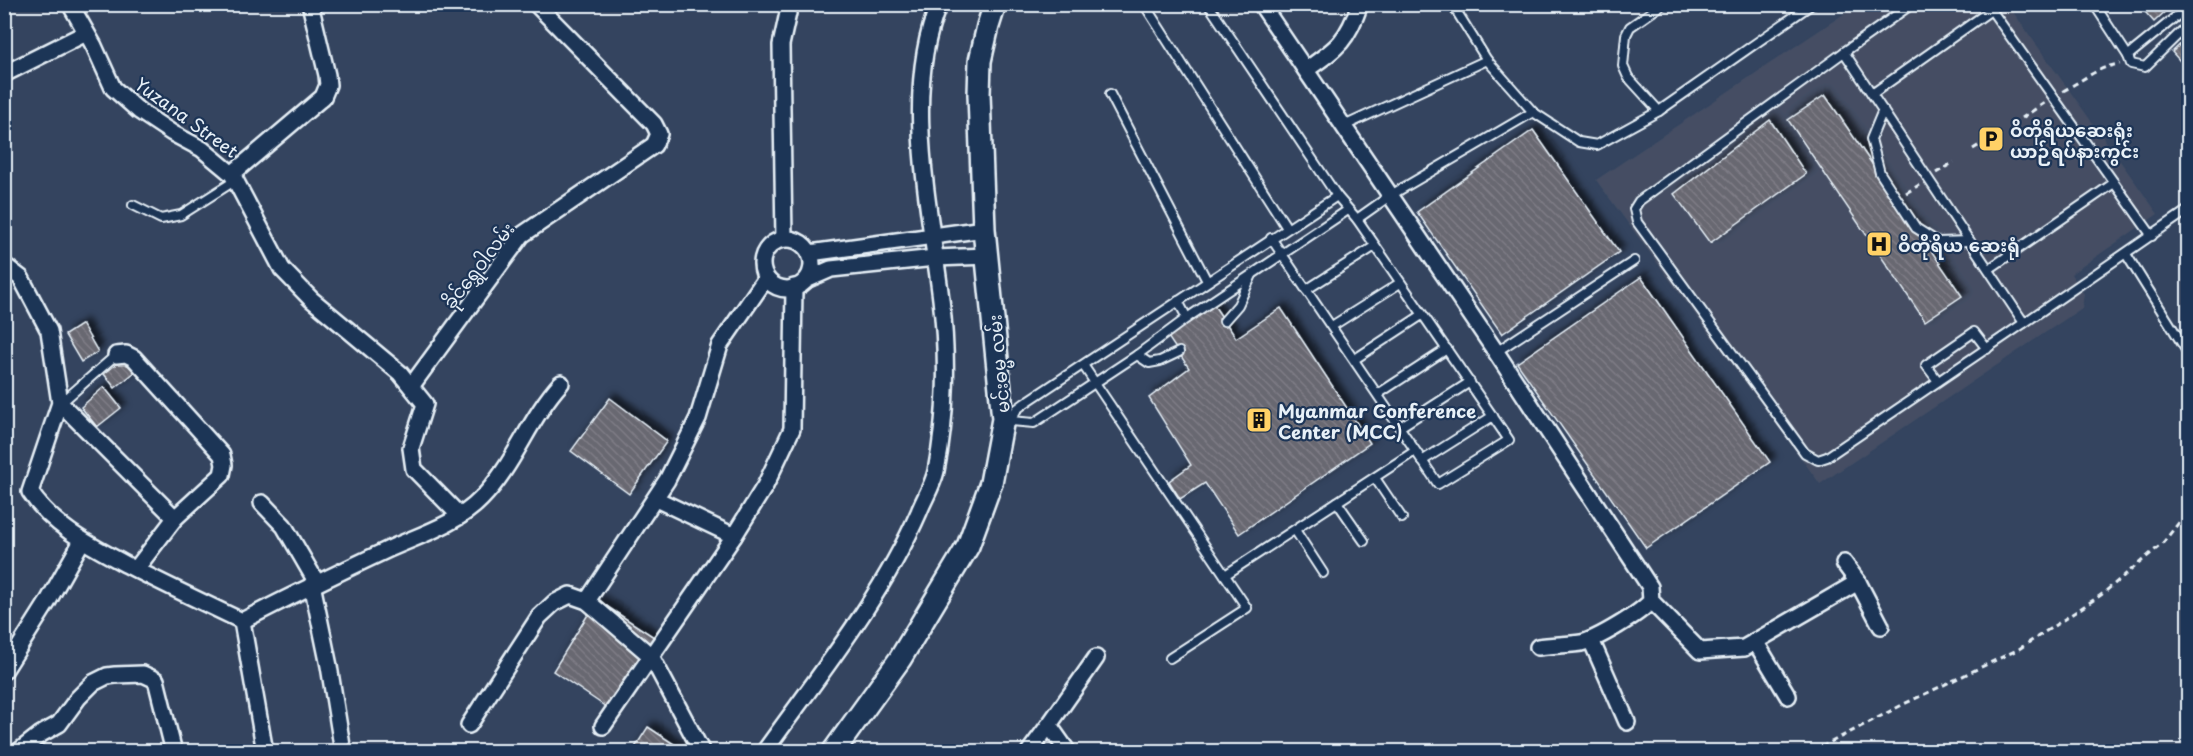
<svg xmlns="http://www.w3.org/2000/svg" width="2193" height="756" font-family="'Playpen Sans','Noto Sans Myanmar',sans-serif">
<style>
.built{fill:#444e64}
.building{fill:url(#building-back-hatch);stroke:#e8f1f8;stroke-width:1.5;filter:url(#shadow)}
.lines{fill:none;stroke-linecap:round;stroke-linejoin:round}
.service-casing{stroke:#e8f1f8;stroke-width:12}
.minor-casing{stroke:#e8f1f8;stroke-width:20}
.secondary-casing{stroke:#e8f1f8;stroke-width:26}
.path{stroke:#e8f1f8;stroke-width:3;stroke-dasharray:6 4.5;stroke-linecap:butt}
.service{stroke:#1d3557;stroke-width:8}
.minor{stroke:#1d3557;stroke-width:15}
.secondary{stroke:#1d3557;stroke-width:21}
.labels{text-anchor:middle;dominant-baseline:central;stroke-width:4.5;stroke-linejoin:round;paint-order:stroke}
.street-label{font-size:18px;fill:#e8f1f8;stroke:#1d3557}
.poi-label{font-size:18px;font-weight:bold;fill:#e8f1f8;stroke:#1d3557;text-anchor:start}
</style>
<defs>
<pattern id="building-back-hatch" width="6" height="6" patternUnits="userSpaceOnUse" patternTransform="scale(1.5)"><rect width="6" height="6" fill="#686771"/><path d="M-1 5l2 2M0 0l6 6M5-1l2 2" fill="none" stroke="#7e7d86"/></pattern>
<filter id="shadow"><feDropShadow dx="5.5" dy="-5.5" stdDeviation="3" flood-color="#0009"/></filter>
</defs>
<rect width="100%" height="100%" fill="#34445f"/>
<filter id="ink" filterUnits="userSpaceOnUse"><feTurbulence type="fractalNoise" baseFrequency=".0167" numOctaves="2"/><feDisplacementMap in="SourceGraphic" scale="12" xChannelSelector="R" yChannelSelector="G"/><feConvolveMatrix kernelMatrix="1 2 1 2 8 2 1 2 1" color-interpolation-filters="sRGB"/></filter>
<g filter="url(#ink)">
<path class="built" d="M1857,5H2008L2158,214L2071,274L2084,294L2082,308L1820,484L1596,180Z"/>
<g class="building">
<path d="M2138,4H2173L2154,22Z"/>
<path d="M2188,37V70L2172,52Z"/>
<path d="M1825,95L1962,296L1925,321L1788,120Z"/>
<path d="M1770,120L1806,174L1710,243L1674,194Z"/>
<path d="M1533,130L1619,252L1502,334L1417,212Z"/>
<path d="M1641,277L1770,462L1646,548L1517,363Z"/>
<path d="M1213,304L1236,338L1281,308L1370,443L1239,534L1205,483L1180,499L1169,481L1191,465L1149,398L1189,368L1166,334Z"/>
<path d="M82,324L98,352L81,362L65,335Z"/>
<path d="M123,359L135,372L115,388L104,374Z"/>
<path d="M104,387L121,408L97,427L81,407Z"/>
<path d="M610,398L667,441L629,494L571,451Z"/>
<path d="M597,600L657,639L615,713L553,671Z"/>
<path d="M648,727L686,752H632Z"/>
</g>
<g class="lines">
<g class="service-casing">
<g id="service">
<path d="M1144,4L1287,228"/>
<path d="M1208,4L1337,196L1357,219L1509,440L1438,484L1271,238"/>
<path d="M1452,4L1487,60"/>
<path d="M1912,4L1844,52L2024,323L2188,210"/>
<path d="M1987,4L2152,236"/>
<path d="M2094,4L2128,56"/>
<path d="M2188,7L2130,54L2128,56L2131,64L2145,67L2188,25"/>
<path d="M1844,52L1639,201L1634,209L1637,222L1805,453L1818,460L1827,457L2024,323"/>
<path d="M1110,94L1207,281"/>
<path d="M1872,94L1991,10"/>
<path d="M1883,110L1871,139L1880,173L1916,228L1938,242L1970,241"/>
<path d="M1659,111L1628,77L1623,66L1626,35L1630,27L1663,4"/>
<path d="M1344,126L1487,60L1533,112"/>
<path d="M133,205L161,219L181,215L236,180"/>
<path d="M1357,219L1391,195L1533,112L1579,142L1597,145L1659,111L1812,4"/>
<path d="M2126,254L2188,353"/>
<path d="M1989,269L2114,183"/>
<path d="M1306,290L1375,246"/>
<path d="M1178,301L1187,318"/>
<path d="M1224,321L1238,305L1252,275"/>
<path d="M1332,326L1400,283"/>
<path d="M1496,352L1634,261"/>
<path d="M1137,355L1149,363L1160,361L1179,352"/>
<path d="M1355,359L1422,315"/>
<path d="M1083,365L1247,608L1170,658"/>
<path d="M1938,381L1926,365L1974,332L1987,349"/>
<path d="M1378,394L1447,349"/>
<path d="M61,403L116,355"/>
<path d="M1011,421L1034,423L1137,355L1187,318L1348,210"/>
<path d="M1009,423L1017,409L1025,403L1337,196"/>
<path d="M1400,427L1470,382"/>
<path d="M1422,461L1493,416"/>
<path d="M1375,478L1402,518"/>
<path d="M1337,502L1364,541"/>
<path d="M1295,530L1323,573"/>
<path d="M1225,575L1415,451"/>
</g>
</g>
<g class="minor-casing">
<g id="minor">
<path d="M70,4L94,46L113,88L139,111L172,133L202,149L232,174L282,269L311,299L400,373L425,404L411,448L414,469L460,516"/>
<path d="M1261,4L1496,352L1650,587L1651,601C1639,614 1598,639 1581,643C1567,645 1552,645 1538,647"/>
<path d="M1306,70C1337,48 1347,42 1360,4"/>
<path d="M4,74L86,33"/>
<path d="M232,174L323,97L328,85L327,75L310,4"/>
<path d="M784,239L781,45L790,4"/>
<circle cx="787" cy="264" r="25"/>
<path d="M810,253L984,229"/>
<path d="M4,265L21,278L49,331L60,403L30,492C54,528 92,546 129,566C166,585 204,603 242,621"/>
<path d="M808,279L831,269L935,258L988,256"/>
<path d="M116,355L126,354L134,358L222,455L224,465L222,475L175,518L136,569"/>
<path d="M412,385L522,235L654,145L659,134L654,124L536,4"/>
<path d="M60,403L175,518"/>
<path d="M656,499L734,536"/>
<path d="M262,503L284,526L317,583"/>
<path d="M1844,563L1858,582L1881,626"/>
<path d="M312,584L329,666L343,752"/>
<path d="M587,601L667,480L698,418L720,345L766,278"/>
<path d="M1651,601L1700,651L1744,648L1858,582"/>
<path d="M242,621C290,596 340,572 389,549C420,535 457,524 481,499C514,466 529,418 561,383"/>
<path d="M242,621L265,752"/>
<path d="M1591,640L1627,722"/>
<path d="M1755,641L1788,696"/>
<path d="M4,671L47,603L82,541"/>
<path d="M469,725L539,617L554,603L570,595L587,601L651,656L702,752"/>
<path d="M603,726L734,536L765,486L792,429L794,287"/>
<path d="M18,752L41,734L59,724L78,698L93,683L107,676L115,675L143,674L156,680L174,752"/>
<path d="M764,752C819,675 881,599 919,512C924,499 933,485 936,471C947,417 948,354 941,299C930,208 902,91 939,4"/>
<path d="M1029,752L1049,725"/>
<path d="M1068,752L1049,725L1096,658"/>
</g>
</g>
<g class="secondary-casing">
<path id="secondary" d="M833,752L900,659L968,546L991,483L1003,419L984,229L979,94L980,61L988,26L995,4"/>
</g>
<g class="path">
<path d="M2063,91C2082,81 2099,66 2120,64"/>
<path d="M2022,118L2046,102"/>
<path d="M1973,149L1999,133"/>
<path d="M1936,173L1954,162"/>
<path d="M1906,193L1919,185"/>
<path d="M1812,752L1904,704L2019,649L2101,595L2162,544L2188,511"/>
</g>
<use href="#service" class="service"/>
<use href="#minor" class="minor"/>
<use href="#secondary" class="secondary"/>
</g>
</g>
<defs>
<g id="parking-square" transform="scale(1.35)"><rect x="-9" y="-9" width="18" height="18" rx="4" fill="#ffd166" stroke="#1d3557"/><path d="M-3.5-5.5H1a3.5 3.5 0 0 1 0 7H-1V5.5H-3.5ZM-1-3.4V-.6H.8a1.4 1.4 0 0 0 0-2.8Z" fill="#111"/></g>
<g id="hospital-square" transform="scale(1.35)"><rect x="-9" y="-9" width="18" height="18" rx="4" fill="#ffd166" stroke="#1d3557"/><path d="M-5-5h3v3.5h4V-5h3V5h-3V1.5h-4V5h-3Z" fill="#111"/></g>
<g id="building-square" transform="scale(1.35)"><rect x="-9" y="-9" width="18" height="18" rx="4" fill="#ffd166" stroke="#1d3557"/><path d="M-4-6H4V6H1V3H-1V6H-4ZM-2.5-4.3h1.7v1.8h-1.7ZM.8-4.3h1.7v1.8H.8ZM-2.5-1h1.7V.8h-1.7ZM.8-1h1.7V.8H.8Z" fill="#111"/></g>
</defs>
<g fill-rule="evenodd">
<use href="#parking-square" x="1991" y="139"/>
<use href="#hospital-square" x="1879" y="244"/>
<use href="#building-square" x="1259" y="420"/>
</g>
<g class="labels">
<g class="street-label">
<text transform="translate(187 117) rotate(36)">Yuzana Street</text>
<text transform="translate(478 265) rotate(-52)">ခိုင်ရွှေဝါလမ်း</text>
<text transform="translate(998 364) rotate(-95)">မင်းဓမ္မ လမ်း</text>
</g>
<g class="poi-label">
<text x="2010" y="129">ဝိတိုရိယဆေးရုံး<tspan x="2010" dy="21">ယာဉ်ရပ်နားကွင်း</tspan></text>
<text x="1898" y="244">ဝိတိုရိယ ဆေးရုံ</text>
<text x="1278" y="410">Myanmar Conference<tspan x="1278" dy="21">Center (MCC)</tspan></text>
</g>
</g>
<rect width="2193" height="756" fill="none" stroke="#1d3557" stroke-width="24"/>
<rect x="12" y="12" width="2169" height="732" fill="none" stroke="#e8f1f8" stroke-width="2" filter="url(#ink)"/>
</svg>
